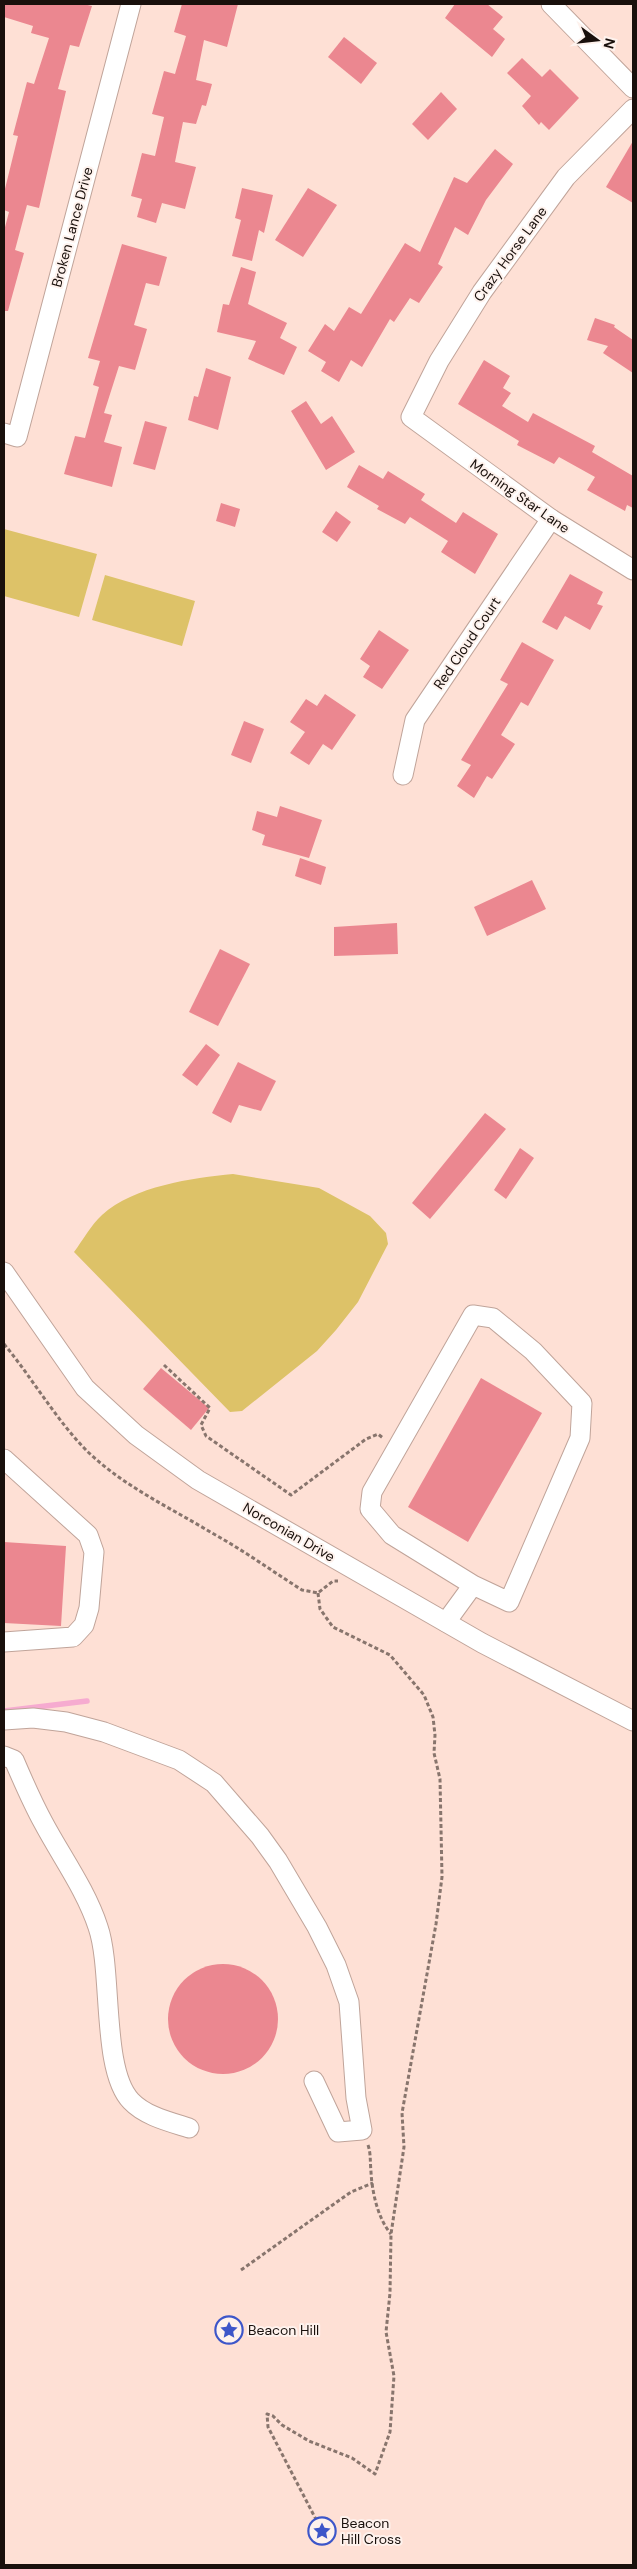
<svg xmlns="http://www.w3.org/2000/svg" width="637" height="2569" font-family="'DM Sans',sans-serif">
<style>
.garden{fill:#ddc268}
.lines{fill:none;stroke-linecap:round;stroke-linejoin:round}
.stream{stroke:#f6abd0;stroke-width:5.5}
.building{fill:#eb8790}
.minor-casing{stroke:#c0a49a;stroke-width:21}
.path{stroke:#88756d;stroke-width:3;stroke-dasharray:4 2.5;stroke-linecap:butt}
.minor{stroke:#fff;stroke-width:19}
.labels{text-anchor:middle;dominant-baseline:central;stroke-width:4;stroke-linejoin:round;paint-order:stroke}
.street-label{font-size:14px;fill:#19100c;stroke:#fef2ed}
.poi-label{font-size:14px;fill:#19100c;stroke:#fef2ed;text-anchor:start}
</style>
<rect width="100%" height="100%" fill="#fee0d5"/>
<g class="garden">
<path d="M4,529L97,554L79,617L4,596Z"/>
<path d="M105,575L195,601L182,646L92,620Z"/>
<path d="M233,1174L319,1188L370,1216L386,1233L388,1244L358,1302L336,1330L317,1351L242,1411L230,1412L74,1252C83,1240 91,1225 102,1215C134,1186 192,1178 233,1174Z"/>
</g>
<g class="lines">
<path class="stream" d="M4,1711L87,1701"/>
</g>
<g class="building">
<path d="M4,4H83L92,6L79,47L70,45L58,89L66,91L39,208L27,205L15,250L24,253L8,311H4V231L9,212L4,210V193L18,136L13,135L27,82L34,84L49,38L31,33L33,26L4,17Z"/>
<path d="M182,4H238L227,47L204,40L196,80L212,84L206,106L202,105L196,124L183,122L175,162L196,167L185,209L162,203L156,223L137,217L142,199L131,196L142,153L155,156L164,117L152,114L164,71L175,74L186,36L174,32Z"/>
<path d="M455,4H487L503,17L493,29L505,39L492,57L445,18Z"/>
<path d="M344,37L377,63L361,84L328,57Z"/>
<path d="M522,58L542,77L550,69L579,98L549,130L541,122L539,125L522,106L531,96L507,73Z"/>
<path d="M441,92L457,109L428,140L412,124Z"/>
<path d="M633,141V203L606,187Z"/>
<path d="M495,149L513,164L486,200L468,235L455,227L438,264L443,267L419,303L410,298L394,322L390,319L362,367L351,360L339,382L321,371L326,362L308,351L325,324L334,331L349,307L361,314L405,243L420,252L454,177L467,183Z"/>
<path d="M242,188L273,195L264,233L259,230L252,261L232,256L241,220L235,218Z"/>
<path d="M308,188L337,205L303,257L275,240Z"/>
<path d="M122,244L167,257L159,286L146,283L134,325L147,329L135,370L119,366L104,413L112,415L104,442L122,447L112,487L64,474L75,436L85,438L99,387L93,385L100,361L88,358Z"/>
<path d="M241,267L256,272L248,304L287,323L280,338L297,347L284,375L248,359L256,341L217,332L223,304L229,305Z"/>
<path d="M595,318L615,325L614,327L633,340V373L603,353L608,346L587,340Z"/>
<path d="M484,360L510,376L503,388L511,393L502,406L528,422L533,413L595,446L592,452L633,476V508L627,505L625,511L587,490L595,477L559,457L554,464L517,445L519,441L458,404Z"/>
<path d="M206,368L231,377L218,430L188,420L194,396L198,397Z"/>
<path d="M306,401L321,424L332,416L355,452L326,470L291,411Z"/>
<path d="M145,421L167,427L155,470L133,464Z"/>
<path d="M359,465L383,479L388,471L425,494L421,500L456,523L463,512L498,534L475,574L441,552L448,541L410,517L405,524L377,509L379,506L347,487Z"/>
<path d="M221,503L240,509L235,527L216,521Z"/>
<path d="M336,511L351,522L337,542L322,532Z"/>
<path d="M570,574L603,592L597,604L603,606L590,630L565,616L557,630L542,622Z"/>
<path d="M379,630L409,650L382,689L363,677L370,666L360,659Z"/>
<path d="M522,642L554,660L528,706L521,702L501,735L515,744L492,779L487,776L474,798L457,786L471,765L461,760L508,684L500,680Z"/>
<path d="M325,694L356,715L332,750L323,744L309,765L290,753L305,732L290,722L306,699L317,706Z"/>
<path d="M244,721L264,729L251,763L231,755Z"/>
<path d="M280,806L322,820L309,858L262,845L265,835L252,830L257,811L277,817Z"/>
<path d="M300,858L326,867L321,885L295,876Z"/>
<path d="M532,880L546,909L487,936L474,907Z"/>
<path d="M397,923L398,954L334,956V927Z"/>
<path d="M220,949L250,964L218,1026L189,1012Z"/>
<path d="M206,1044L220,1055L197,1086L182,1075Z"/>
<path d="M238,1062L276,1081L261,1111L239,1105L231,1123L212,1113Z"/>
<path d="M485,1113L506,1129L430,1219L412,1203Z"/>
<path d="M520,1148L534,1158L506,1199L494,1190Z"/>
<path d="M161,1368L209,1408L191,1430L143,1389Z"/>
<path d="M481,1378L542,1413L468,1542L408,1507Z"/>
<path d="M4,1542L66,1546L61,1626L4,1623Z"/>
<circle cx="223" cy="2019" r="55"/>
</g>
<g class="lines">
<g class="minor-casing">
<g id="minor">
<path d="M551,4L633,88"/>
<path d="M633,109L566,177L482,292L439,361L411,417L551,519L633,570"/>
<path d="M4,433L17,437L131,4"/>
<path d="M403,775L415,720L551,519"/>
<path d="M4,1272L85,1388L136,1435L198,1480L482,1643L633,1721"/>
<path d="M4,1459L88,1535L94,1552L89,1608L84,1625L73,1637L4,1642"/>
<path d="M446,1622L473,1585L509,1602L580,1438L582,1403L533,1351L493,1318L473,1315L372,1492L370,1509L392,1535L473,1585"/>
<path d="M4,1720L33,1718L66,1722L104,1732L179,1760L214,1783L260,1836L278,1861L317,1927L336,1965L349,2002L356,2098L362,2130L338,2132L314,2081"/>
<path d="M4,1756L14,1760C23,1781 32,1802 43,1822C61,1856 86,1890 98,1927C113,1970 101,2070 131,2101C145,2116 170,2122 189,2128"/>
</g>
</g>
<g class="path">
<path d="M4,1344C33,1379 56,1420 88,1452C125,1487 169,1507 212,1533C243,1550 272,1571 302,1590L318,1593L333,1581H338"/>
<path d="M164,1365L210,1408L201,1425L206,1436L291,1495L366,1439L378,1434L383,1438"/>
<path d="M318,1593L320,1609L333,1627L390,1655L424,1695L433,1717L435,1735L434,1753L440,1779L442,1877L436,1924L402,2113L404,2147L391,2234L390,2293L386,2332L394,2376L390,2432L375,2474L352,2458L309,2441L282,2425L273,2416L267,2414L268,2427L322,2531"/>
<path d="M368,2145C371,2154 370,2162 371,2172C372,2192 378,2219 391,2234"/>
<path d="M241,2270L351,2192L373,2183"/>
</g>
<use href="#minor" class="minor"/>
</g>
<defs>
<g id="sight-ring" transform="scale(1.4375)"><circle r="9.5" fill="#fef2ed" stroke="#3d56c9" stroke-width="1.5"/><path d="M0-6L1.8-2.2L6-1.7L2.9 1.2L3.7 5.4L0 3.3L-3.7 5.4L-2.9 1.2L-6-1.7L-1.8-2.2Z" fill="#3d56c9"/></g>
</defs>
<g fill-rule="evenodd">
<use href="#sight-ring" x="229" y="2330"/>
<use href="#sight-ring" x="322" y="2531"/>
</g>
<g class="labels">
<g class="street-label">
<text transform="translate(72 227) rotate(-75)">Broken Lance Drive</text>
<text transform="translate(510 254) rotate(-54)">Crazy Horse Lane</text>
<text transform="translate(520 496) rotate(35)">Morning Star Lane</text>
<text transform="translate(467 643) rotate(-56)">Red Cloud Court</text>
<text transform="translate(289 1532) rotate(30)">Norconian Drive</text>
</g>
<g class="poi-label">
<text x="248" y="2330">Beacon Hill</text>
<text x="341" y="2523">Beacon<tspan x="341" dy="16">Hill Cross</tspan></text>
</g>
</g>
<rect width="637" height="2569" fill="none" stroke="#19100c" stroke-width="10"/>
<g transform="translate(597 40) rotate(105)" stroke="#fef2ed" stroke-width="4" paint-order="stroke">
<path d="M0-4L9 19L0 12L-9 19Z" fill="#19100c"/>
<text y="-8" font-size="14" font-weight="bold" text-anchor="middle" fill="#19100c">N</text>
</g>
</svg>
